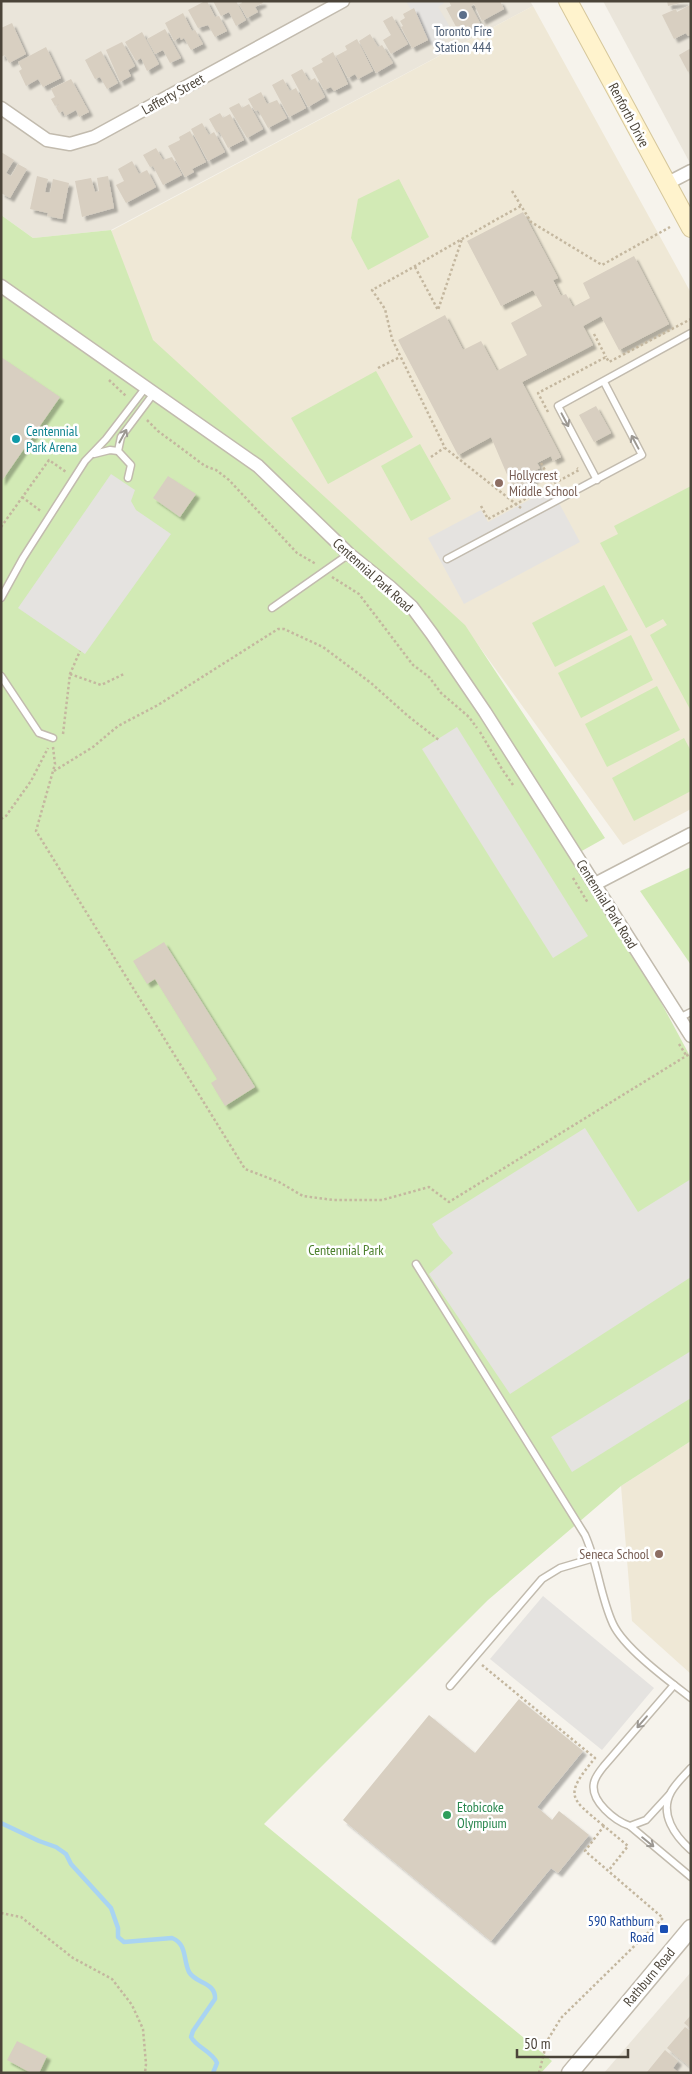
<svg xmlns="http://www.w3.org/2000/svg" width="692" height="2074" font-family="'PT Sans Narrow',sans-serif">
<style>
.residential{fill:#eae5da}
.education{fill:#efe8d6}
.green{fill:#d2eab5}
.parking{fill:#e5e3e0}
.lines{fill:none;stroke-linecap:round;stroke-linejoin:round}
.stream{stroke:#a9d4f2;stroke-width:4.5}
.building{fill:#d8cfc1;filter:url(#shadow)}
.service-casing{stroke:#c2bbae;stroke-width:9}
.minor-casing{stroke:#c2bbae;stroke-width:15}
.tertiary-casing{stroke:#c2bbae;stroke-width:19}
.secondary-casing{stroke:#d6c79b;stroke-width:20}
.path{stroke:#c4b79f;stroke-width:2.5;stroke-dasharray:2.5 2.5;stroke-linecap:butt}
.service{stroke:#fff;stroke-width:6}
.minor{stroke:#fff;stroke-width:12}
.tertiary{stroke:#fff;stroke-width:16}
.secondary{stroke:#fff3cd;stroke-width:18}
.oneway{stroke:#9c9892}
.service-dot{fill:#5c6f8a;stroke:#fff;stroke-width:2}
.culture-dot{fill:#0f9aa8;stroke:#fff;stroke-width:2}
.education-dot{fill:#8d6e63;stroke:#fff;stroke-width:2}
.leisure-dot{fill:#2e9e5b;stroke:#fff;stroke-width:2}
.transit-dot{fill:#1a4fb4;stroke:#fff;stroke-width:2}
.labels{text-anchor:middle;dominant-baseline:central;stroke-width:5;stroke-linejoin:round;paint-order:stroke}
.service-label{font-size:14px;fill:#4e5e75;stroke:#fff}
.street-label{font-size:14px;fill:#4b4439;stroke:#fff}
.culture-label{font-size:14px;fill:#0d838f;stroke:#fff;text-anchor:start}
.education-label{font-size:14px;fill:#785e54;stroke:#fff;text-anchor:start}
.park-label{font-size:14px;fill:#4a7f2a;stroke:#fff}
.leisure-label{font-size:14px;fill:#27864d;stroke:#fff;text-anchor:start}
.transit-label{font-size:14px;fill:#164399;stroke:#fff;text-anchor:end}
</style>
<defs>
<filter id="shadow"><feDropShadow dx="4" dy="4" stdDeviation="1" flood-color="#0004"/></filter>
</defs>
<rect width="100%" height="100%" fill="#f6f3ec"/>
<g class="residential">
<path d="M1,1H530L533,6L111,230L33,238L1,215Z"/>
<path d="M603,1H691V165Z"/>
<path d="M691,1972V2073H604Z"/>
</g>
<g class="education">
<path d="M533,6L691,293V809L623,845L463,624L153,342L111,231Z"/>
<path d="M691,1441V1674L632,1621L621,1486Z"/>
</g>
<g class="green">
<path d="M399,179L429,237L368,270L351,238L358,199Z"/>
<path d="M1,215L33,238L111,230L153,340L465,625L605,838L580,852L691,1058V1441L621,1486L488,1600L264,1824L552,2061L541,2073H1Z"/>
<path d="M376,371L413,437L328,484L291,418Z"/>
<path d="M420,444L451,499L411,521L381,466Z"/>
<path d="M691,486V711L650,635L667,625L663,619L646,628L600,543L618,534L614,526Z"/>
<path d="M604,585L628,630L555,667L532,623Z"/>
<path d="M631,635L653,680L581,718L558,673Z"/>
<path d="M657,686L680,730L607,767L585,724Z"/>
<path d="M684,738L691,751V791L634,821L612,778Z"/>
<path d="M691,867V965L640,891Z"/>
</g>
<g class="parking">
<path d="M406,1H443L444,3L438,7L454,34L432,46Z"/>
<path d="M111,474L135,490L131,501L136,510L171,534L85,654L18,608Z"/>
<path d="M551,488L580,542L464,604L428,538L481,510L488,522Z"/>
<path d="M457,727L588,936L553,958L422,749Z"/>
<path d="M585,1128L638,1212L691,1179V1277L510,1394L429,1274L453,1253L439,1236L432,1224Z"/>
<path d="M691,1351V1398L572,1472L551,1437Z"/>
<path d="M543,1596L654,1688L602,1750L490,1659Z"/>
</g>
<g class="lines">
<path class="stream" d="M1,1823L39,1841L56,1847L66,1854L71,1864L111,1908L118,1928V1937L124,1942L172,1938C187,1944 183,1959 189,1972C196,1984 216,1982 215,1999L193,2031L191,2037C197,2048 212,2051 217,2063L213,2073"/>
</g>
<g class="building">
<path d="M205,1H207L215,17L219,16L227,31L215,37L208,25L198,28L188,10Z"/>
<path d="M213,1H236L246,20L236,26L229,12L221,16Z"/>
<path d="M241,1H262L263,3L255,7L258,12L247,18L239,4L242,3Z"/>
<path d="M449,1H500L504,9L482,21L474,4L471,6L480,23L460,34L446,8L451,6Z"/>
<path d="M667,1H685V2L668,6Z"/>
<path d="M690,5L691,35L688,36L686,33L674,39L662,15L676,9L677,12Z"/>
<path d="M414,8L428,40L412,48L401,27L403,26L400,21L405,18L403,14Z"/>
<path d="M183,13L192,31L195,30L203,44L191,50L184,38L181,40L180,37L174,41L165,23Z"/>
<path d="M392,16L408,44L391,54L383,40L391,35L383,21Z"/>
<path d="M12,23L26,54L9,63L5,55L1,57V28Z"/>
<path d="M165,29L181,58L170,63L163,50L155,54L147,39Z"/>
<path d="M142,32L159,64L147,71L141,58L136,61L125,42Z"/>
<path d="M370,34L378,47L382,45L393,63L376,73L359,41Z"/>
<path d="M357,39L373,71L358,79L355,74L348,78L336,56L347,50L345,46Z"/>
<path d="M122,42L135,66L128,70L131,76L120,82L106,50Z"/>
<path d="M46,47L61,78L43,87L38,79L26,86L19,71L22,69L18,62Z"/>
<path d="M691,48V70L688,72L679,55Z"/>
<path d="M101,51L118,83L107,89L100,77L95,79L85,60Z"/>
<path d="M333,52L348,84L334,91L331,87L324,90L312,68L323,62L321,59Z"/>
<path d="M302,69L309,81L315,78L325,97L308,107L291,75Z"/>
<path d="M71,79L89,112L79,117L76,110L65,116L63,111L59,113L56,107L59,104L55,106L51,99L55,97L51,89Z"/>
<path d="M283,79L290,91L296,88L306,108L289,117L272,85Z"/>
<path d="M261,92L267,104L277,100L287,118L268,128L258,110L255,111L248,99Z"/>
<path d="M239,103L242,108L249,104L263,129L247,138L229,108Z"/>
<path d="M220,113L223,118L230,114L244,140L228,148L219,131L217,133L209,119Z"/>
<path d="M202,123L209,135L214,132L225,152L208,161L191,129Z"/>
<path d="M190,131L206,162L192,169L194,172L185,177L168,146L180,140L179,137Z"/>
<path d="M156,148L163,160L172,157L182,175L163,185L153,166L150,167L143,155Z"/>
<path d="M1,152L14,160L6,173L11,176L18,164L27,169L10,198L1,193Z"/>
<path d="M132,161L139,174L147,170L156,187L126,203L116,185L124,181L118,169Z"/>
<path d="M37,176L48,179L45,192L50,193L53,179L69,183L62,219L47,216L48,213L30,209Z"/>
<path d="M108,176L114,208L82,217L75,181L91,178L95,192L99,191L97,178Z"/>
<path d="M523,212L558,278L553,280L561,296L566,294L573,307L590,298L583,283L634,256L669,324L619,350L601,316L583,326L593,345L522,382L561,457L553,461L551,456L537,463L540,468L532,472L535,479L514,491L491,437L458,455L398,340L445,315L463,350L481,341L497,371L527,355L511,323L542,306L533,290L501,306L467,241Z"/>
<path d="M1,357L60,397L1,482Z"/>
<path d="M596,406L611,433L594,442L579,415Z"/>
<path d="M168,476L196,494L180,517L153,498Z"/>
<path d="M164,942L255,1087L225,1106L211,1083L217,1079L155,979L147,984L133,961Z"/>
<path d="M519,1699L583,1751L537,1807L552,1820L559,1811L589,1835L558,1873L551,1868L491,1941L343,1820L429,1715L475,1753Z"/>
<path d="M691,2015V2029L684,2023Z"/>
<path d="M685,2027L691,2031V2068L667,2048Z"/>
<path d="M17,2041L47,2056L39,2073H31L7,2060Z"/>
<path d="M665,2050L678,2061L673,2068L679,2073H648L647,2072Z"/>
</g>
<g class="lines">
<g class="service-casing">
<g id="service">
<path d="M94,454L110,450L118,451"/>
<path d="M128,478L131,465L118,451L121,437L154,393"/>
<path d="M597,480L558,406L691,333"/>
<path d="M447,559L642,455L604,382"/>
<path d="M1,598L23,558L85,461L106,439L146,387"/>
<path d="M272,608L349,554"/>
<path d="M1,676L39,733L53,738"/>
<path d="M679,1018L691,1012"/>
<path d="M416,1264L585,1535C598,1564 600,1596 613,1624C624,1648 669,1681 691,1698"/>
<path d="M674,1685L604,1766C600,1771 595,1777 594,1783C590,1801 615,1821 630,1826L691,1877"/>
<path d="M450,1686L542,1579L560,1568L594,1558"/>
<path d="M691,1768C684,1776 676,1783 671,1792C659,1814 675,1836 691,1850"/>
<path d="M630,1826L646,1820L669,1795"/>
</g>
</g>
<g class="minor-casing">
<g id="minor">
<path d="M1,108L47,140L70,144L94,137L343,1"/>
<path d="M666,184L691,171"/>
<path d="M1,286L258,466L349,554L390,587L412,607L432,634L485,712L691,1036"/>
<path d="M595,884L691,834"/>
</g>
</g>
<g class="tertiary-casing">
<path id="tertiary" d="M570,2073L691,1928"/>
</g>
<g class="secondary-casing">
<path id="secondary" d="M568,1L691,228"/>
</g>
<g class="path">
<path d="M512,191L531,222L602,265L670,227"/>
<path d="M415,267L438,310L462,239"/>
<path d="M594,334L606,357"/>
<path d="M378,368L400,357"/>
<path d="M109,380L127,397"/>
<path d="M548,412L538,393L606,357L609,362L691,319"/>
<path d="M147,420L158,431L205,466L216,470L229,480L297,553L316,564"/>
<path d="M431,457L444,448"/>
<path d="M541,463L552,483"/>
<path d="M530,482L536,493"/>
<path d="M22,497L42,512"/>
<path d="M481,506L488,519L579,470L577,468"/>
<path d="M521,508L445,448L392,339L385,309L372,290C422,263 471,233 521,206"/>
<path d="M1,527L49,460L66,472"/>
<path d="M332,577L359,594L413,665L429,677L441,693L469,717L477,728"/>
<path d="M70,674L101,685L124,674"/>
<path d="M480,732L502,769L513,785"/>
<path d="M63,734L70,674L80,651"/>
<path d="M53,747L55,764L36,831L245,1169L279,1182L303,1196L333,1200H382L429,1187L449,1202L691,1053"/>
<path d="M54,771L93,747L118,726L158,705L278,629H284L323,647L371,683L408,716L440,741"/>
<path d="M1,819L6,816L31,781L48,748"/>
<path d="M573,878L588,903"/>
<path d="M679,1044L686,1055"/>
<path d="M482,1665L595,1758C564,1796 569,1797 604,1826"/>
<path d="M1,1913L21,1917L73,1958L112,1979L132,2005L143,2029L146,2064L145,2073"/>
<path d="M539,2073L547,2041L561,2018L663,1918L585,1851L604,1826L628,1846L609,1870"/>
</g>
<use href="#service" class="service"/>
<use href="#minor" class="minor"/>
<use href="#tertiary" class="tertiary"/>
<use href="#secondary" class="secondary"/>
</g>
<defs><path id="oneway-shaft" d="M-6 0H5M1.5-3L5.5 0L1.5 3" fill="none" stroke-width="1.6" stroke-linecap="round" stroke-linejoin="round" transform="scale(1.25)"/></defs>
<g class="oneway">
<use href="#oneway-shaft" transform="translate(565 420) rotate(62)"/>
<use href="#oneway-shaft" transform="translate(123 436) rotate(-61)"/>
<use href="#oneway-shaft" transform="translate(635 442) rotate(-118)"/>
<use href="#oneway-shaft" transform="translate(642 1722) rotate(131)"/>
<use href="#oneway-shaft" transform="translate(648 1842) rotate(39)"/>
</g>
<circle class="service-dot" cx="463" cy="15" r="5"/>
<circle class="culture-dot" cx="16" cy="439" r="5"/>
<g class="education-dot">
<circle cx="499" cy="483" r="5"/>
<circle cx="659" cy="1554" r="5"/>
</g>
<circle class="leisure-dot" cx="447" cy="1815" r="5"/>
<rect class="transit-dot" x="659" y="1924" width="10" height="10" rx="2.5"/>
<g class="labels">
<g class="service-label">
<text x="463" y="31">Toronto Fire<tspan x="463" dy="16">Station 444</tspan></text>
</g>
<g class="street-label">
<text transform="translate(173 94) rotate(-29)">Lafferty Street</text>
<text transform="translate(629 115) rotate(62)">Renforth Drive</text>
<text transform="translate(373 575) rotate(42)">Centennial Park Road</text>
<text transform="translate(607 904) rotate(58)">Centennial Park Road</text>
<text transform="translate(649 1977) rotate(-50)">Rathburn Road</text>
</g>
<g class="culture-label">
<text x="26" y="431">Centennial<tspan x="26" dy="16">Park Arena</tspan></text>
</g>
<g class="education-label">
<text x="509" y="475">Hollycrest<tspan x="509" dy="16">Middle School</tspan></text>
<text x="649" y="1554" text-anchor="end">Seneca School</text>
</g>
<g class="park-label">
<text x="346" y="1250">Centennial Park</text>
</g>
<g class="leisure-label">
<text x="457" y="1807">Etobicoke<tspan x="457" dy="16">Olympium</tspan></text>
</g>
<g class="transit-label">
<text x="654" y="1921">590 Rathburn<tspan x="654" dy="16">Road</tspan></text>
</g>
</g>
<rect width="692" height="2074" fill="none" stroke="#4b4439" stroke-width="5"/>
<path d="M517 2049v8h111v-8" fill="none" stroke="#4b4439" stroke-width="2.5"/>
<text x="524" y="2049" font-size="15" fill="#4b4439" stroke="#ffffff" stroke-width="4" paint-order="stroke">50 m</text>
</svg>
